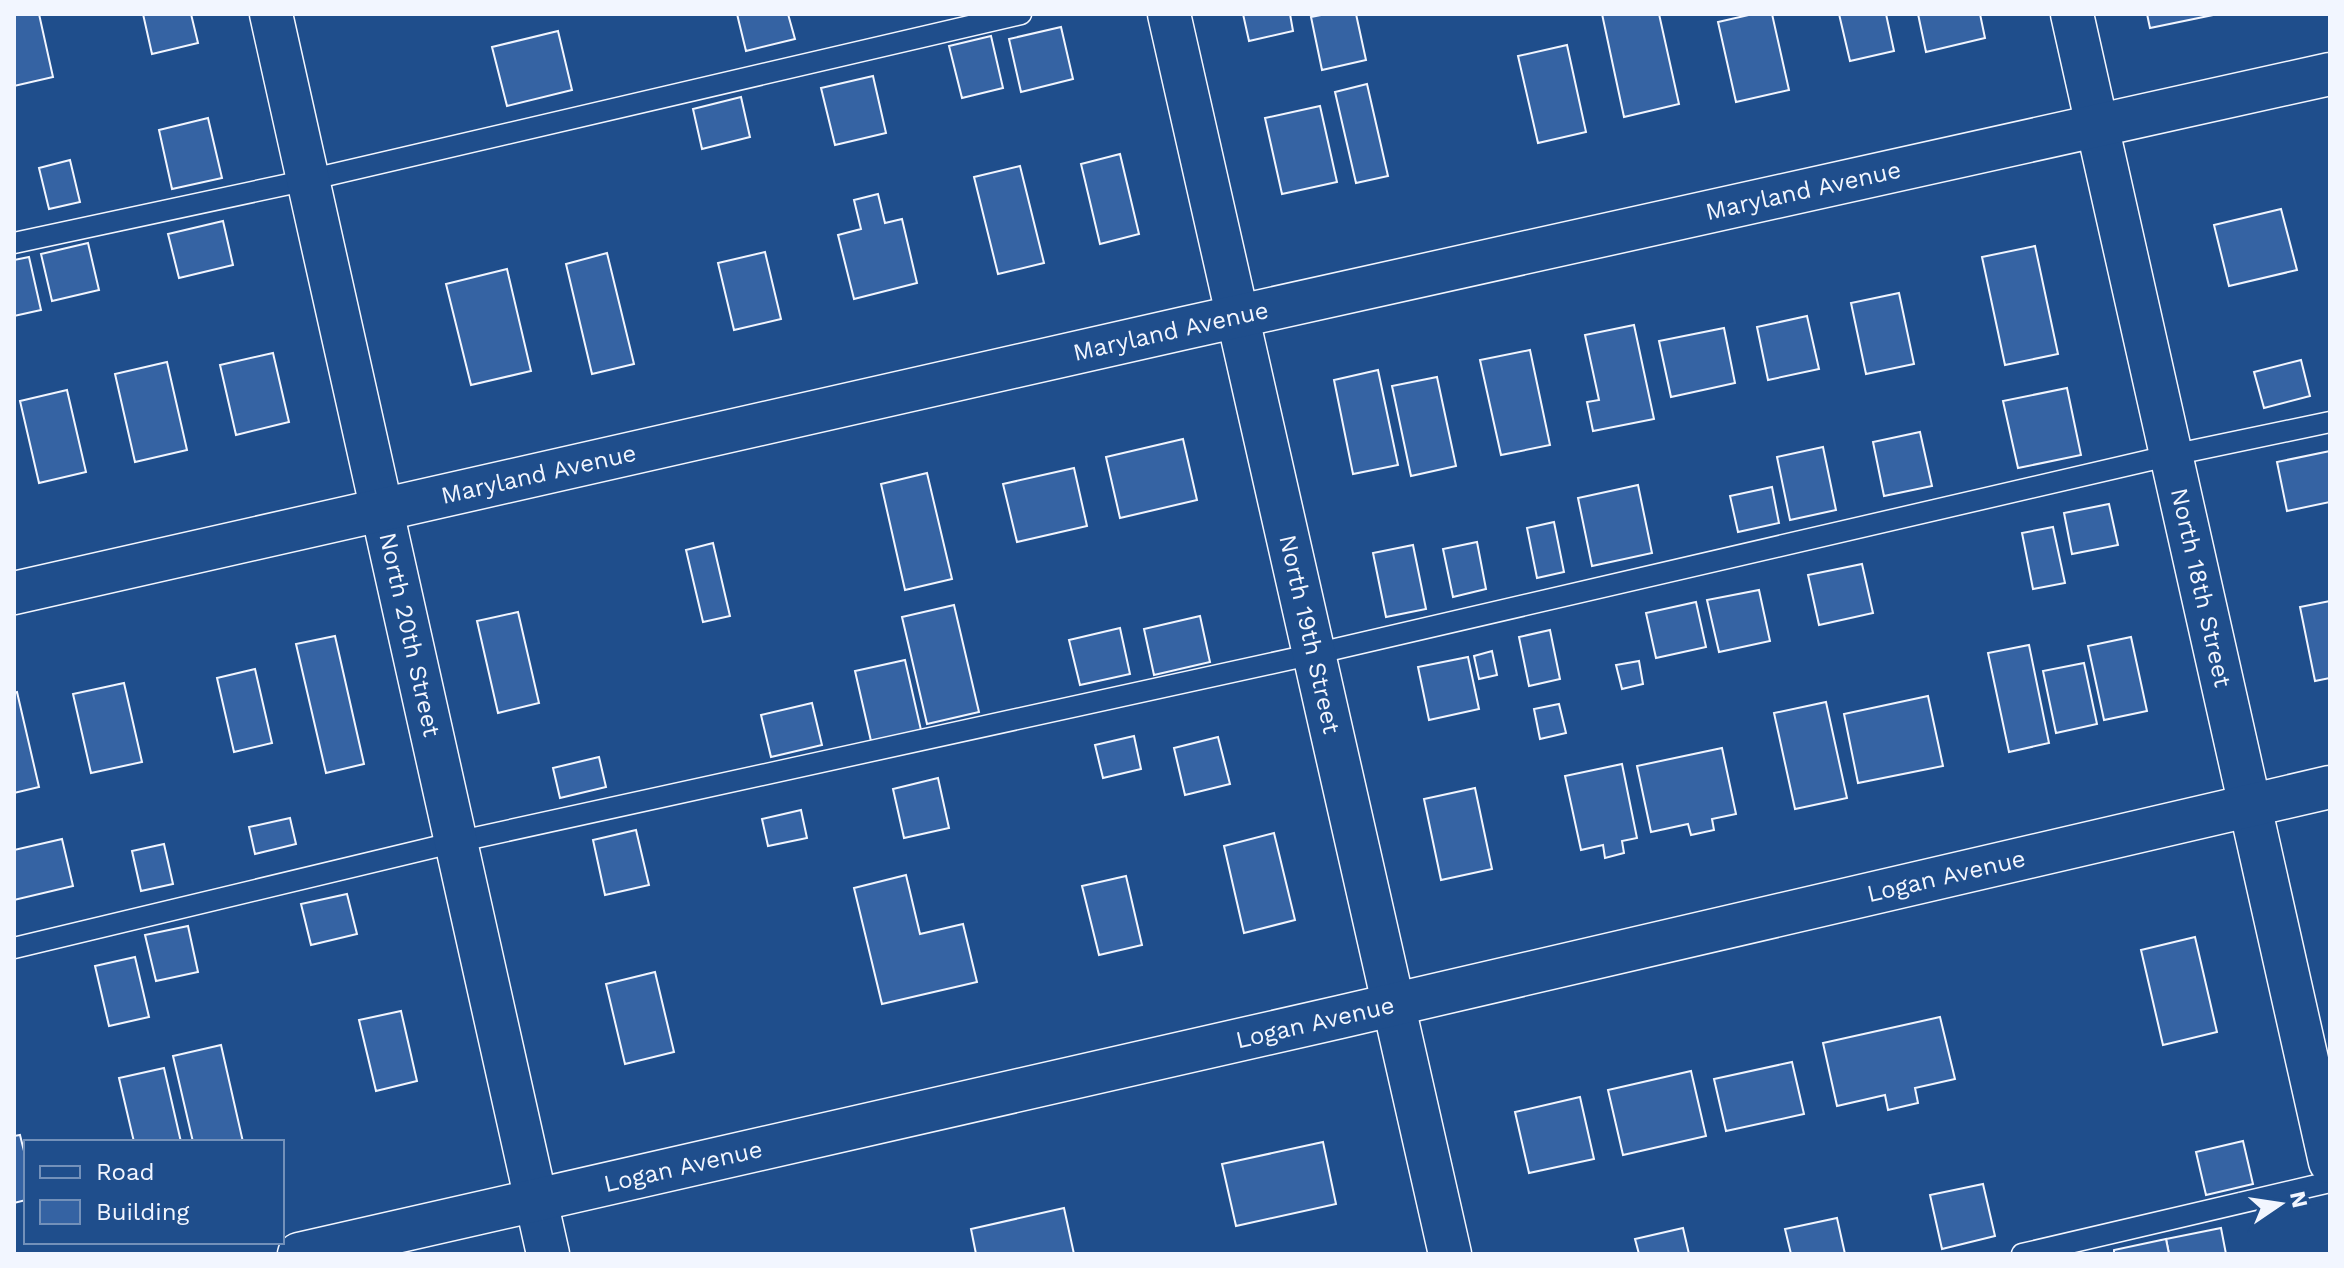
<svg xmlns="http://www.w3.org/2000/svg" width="2344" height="1268" font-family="'Work Sans',sans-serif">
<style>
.building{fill:#3563a3;stroke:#f2f6ff;stroke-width:2}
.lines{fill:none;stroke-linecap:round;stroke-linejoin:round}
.lane-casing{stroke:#f2f6ff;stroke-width:23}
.street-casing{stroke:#f2f6ff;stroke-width:45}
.lane{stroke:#1f4e8c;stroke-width:20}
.street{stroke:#1f4e8c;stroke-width:42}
.labels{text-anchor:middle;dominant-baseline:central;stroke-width:6;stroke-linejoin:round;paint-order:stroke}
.street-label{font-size:24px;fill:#f2f6ff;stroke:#1f4e8c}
</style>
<rect width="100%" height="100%" fill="#1f4e8c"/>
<g class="building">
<path d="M14,14H39L53,77L14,86Z"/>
<path d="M143,14H191L198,43L152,54Z"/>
<path d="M737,14H788L795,39L746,51Z"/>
<path d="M1243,14H1290L1293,31L1249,41Z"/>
<path d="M1326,14H1356L1366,60L1322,70L1311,17Z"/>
<path d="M1602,14H1659L1679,104L1624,117Z"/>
<path d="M1753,14H1772L1789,90L1736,102L1718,22Z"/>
<path d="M1839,14H1886L1894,51L1850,61Z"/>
<path d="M1918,14H1980L1985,38L1926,52Z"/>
<path d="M2147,14H2218L2150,28Z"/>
<path d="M1061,27L1073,79L1021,92L1009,39Z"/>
<path d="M558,31L572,90L507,106L492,47Z"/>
<path d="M991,36L1003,88L962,98L949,46Z"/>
<path d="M1567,45L1586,132L1538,143L1518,56Z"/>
<path d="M873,76L886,133L835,145L821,88Z"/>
<path d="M1367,84L1388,176L1356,183L1335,92Z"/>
<path d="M741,97L750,137L702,149L693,109Z"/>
<path d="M1320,106L1337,182L1282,194L1265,118Z"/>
<path d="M208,118L222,178L172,189L159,130Z"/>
<path d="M1120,154L1139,234L1100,244L1081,164Z"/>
<path d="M70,160L80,202L49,209L39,168Z"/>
<path d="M1020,166L1044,263L998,274L974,177Z"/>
<path d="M878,194L885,223L902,219L917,283L854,299L838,235L861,229L854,200Z"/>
<path d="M2281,209L2297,270L2229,286L2214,225Z"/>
<path d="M223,221L233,265L179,278L168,234Z"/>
<path d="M88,243L99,290L52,301L41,254Z"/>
<path d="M2035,246L2058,354L2005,365L1982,257Z"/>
<path d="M765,252L781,319L734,330L718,263Z"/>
<path d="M607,253L634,364L592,374L566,264Z"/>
<path d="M29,257L41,310L14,316V260Z"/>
<path d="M507,269L531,371L471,385L446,284Z"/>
<path d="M1899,293L1914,364L1866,374L1851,303Z"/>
<path d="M1807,316L1819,369L1768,380L1757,327Z"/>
<path d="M1634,325L1654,419L1593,431L1587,402L1599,400L1585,335Z"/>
<path d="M1724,328L1735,383L1671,397L1659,341Z"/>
<path d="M1530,350L1550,445L1501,455L1480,360Z"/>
<path d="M273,353L289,422L236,435L220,365Z"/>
<path d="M2301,360L2310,396L2264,408L2254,372Z"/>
<path d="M167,362L187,450L135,462L115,374Z"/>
<path d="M1378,370L1398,465L1353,474L1334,380Z"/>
<path d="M1437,377L1456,466L1411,476L1392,386Z"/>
<path d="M2067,388L2081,455L2018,468L2003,401Z"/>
<path d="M67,390L86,472L39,483L20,401Z"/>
<path d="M1920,432L1932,486L1884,496L1873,442Z"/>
<path d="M1183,439L1197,500L1120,518L1106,457Z"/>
<path d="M1823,447L1836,510L1790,520L1777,457Z"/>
<path d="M2330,451V502L2287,511L2277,462Z"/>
<path d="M1074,468L1087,526L1017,542L1003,484Z"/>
<path d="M927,473L952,579L905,590L881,484Z"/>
<path d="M1638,485L1652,553L1592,566L1578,498Z"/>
<path d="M1772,487L1779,523L1738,532L1730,496Z"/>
<path d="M2109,504L2118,545L2072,554L2064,513Z"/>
<path d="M1554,522L1564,572L1537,578L1527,528Z"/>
<path d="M2053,527L2065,583L2033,589L2022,533Z"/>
<path d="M1477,542L1486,589L1453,597L1443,549Z"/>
<path d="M713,543L730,616L703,622L686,550Z"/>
<path d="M1413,545L1426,609L1386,617L1373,553Z"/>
<path d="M1862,564L1873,613L1819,625L1808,575Z"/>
<path d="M1759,590L1770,641L1719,652L1707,600Z"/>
<path d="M2330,601V678L2315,681L2300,607Z"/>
<path d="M1696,602L1706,647L1656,658L1646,613Z"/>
<path d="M954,605L979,712L927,724L902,617Z"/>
<path d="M518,612L539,703L498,713L477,621Z"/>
<path d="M1200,616L1210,662L1154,675L1144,629Z"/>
<path d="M1120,628L1130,674L1080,685L1069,640Z"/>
<path d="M1550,630L1560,679L1529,686L1519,637Z"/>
<path d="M335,636L364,764L326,773L296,644Z"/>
<path d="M2131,637L2147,711L2104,720L2088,646Z"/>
<path d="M2029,645L2049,743L2009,752L1988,653Z"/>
<path d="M1492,651L1497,675L1479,679L1474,656Z"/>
<path d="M1468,657L1479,709L1429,720L1418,667Z"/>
<path d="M905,660L921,730L871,741L855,671Z"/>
<path d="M1639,661L1643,684L1622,689L1616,665Z"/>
<path d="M2084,663L2097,724L2056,733L2043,671Z"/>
<path d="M255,669L272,743L234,752L217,678Z"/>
<path d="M124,683L142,762L91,773L73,694Z"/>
<path d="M17,692L39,787L14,793V693Z"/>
<path d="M1928,696L1943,766L1858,783L1844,714Z"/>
<path d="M1826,702L1847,798L1795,809L1774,713Z"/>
<path d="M812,703L822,745L771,757L761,715Z"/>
<path d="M1559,704L1566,733L1540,739L1534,709Z"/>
<path d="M1134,736L1141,769L1103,778L1095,745Z"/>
<path d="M1218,737L1230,784L1185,795L1174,748Z"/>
<path d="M1722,748L1736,814L1712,819L1714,830L1691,835L1688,824L1651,832L1637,766Z"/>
<path d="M599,757L606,787L560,798L553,768Z"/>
<path d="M1622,764L1637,838L1622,841L1624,853L1605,858L1603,845L1581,850L1565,776Z"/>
<path d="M938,778L949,828L904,838L893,789Z"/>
<path d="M1475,788L1492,869L1441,880L1424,799Z"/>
<path d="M801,810L807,838L768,846L762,819Z"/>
<path d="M290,818L296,844L255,854L249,827Z"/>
<path d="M636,830L649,885L605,895L593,840Z"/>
<path d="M1274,833L1295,920L1244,933L1224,846Z"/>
<path d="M62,839L73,886L14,900V850Z"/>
<path d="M164,844L173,884L141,891L132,851Z"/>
<path d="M906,875L920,934L963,924L977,982L882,1004L854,888Z"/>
<path d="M1126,876L1142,945L1099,955L1082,886Z"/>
<path d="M347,894L357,934L311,945L301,904Z"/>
<path d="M188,926L198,972L156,981L145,935Z"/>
<path d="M2195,937L2217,1032L2163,1045L2141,950Z"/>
<path d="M135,957L149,1017L109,1026L95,966Z"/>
<path d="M655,972L674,1052L625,1064L606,984Z"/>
<path d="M401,1011L417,1081L376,1091L359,1020Z"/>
<path d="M1940,1017L1955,1079L1915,1088L1918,1103L1888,1110L1885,1095L1837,1106L1823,1043Z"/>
<path d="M221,1045L243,1142H193L173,1056Z"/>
<path d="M1792,1062L1804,1114L1726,1131L1714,1079Z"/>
<path d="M164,1068L181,1142H134L119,1078Z"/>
<path d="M1691,1071L1706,1136L1623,1155L1608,1090Z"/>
<path d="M1580,1097L1594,1159L1529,1173L1515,1112Z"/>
<path d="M20,1135L26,1159V1200L14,1203V1136Z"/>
<path d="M2243,1141L2253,1184L2206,1195L2196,1152Z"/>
<path d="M1323,1142L1336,1204L1236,1226L1222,1164Z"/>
<path d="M1983,1184L1995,1236L1942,1249L1930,1195Z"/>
<path d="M1064,1208L1074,1254H976L971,1229Z"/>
<path d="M1837,1218L1845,1254H1791L1785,1229Z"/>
<path d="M1683,1228L1689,1254H1639L1635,1239Z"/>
<path d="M2221,1228L2226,1254H2169L2166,1239Z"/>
<path d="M2166,1239L2169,1254H2114V1250Z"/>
</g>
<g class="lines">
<g class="lane-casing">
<g id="lane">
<path d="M14,243L308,180L1021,14"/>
<path d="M14,948L456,842L1314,654L2172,455L2330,422"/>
<path d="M2022,1254L2330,1182"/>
</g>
</g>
<g class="street-casing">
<g id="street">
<path id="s1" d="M271,14L548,1254"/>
<path id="s2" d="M1169,14L1450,1254"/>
<path id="s3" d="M2072,14L2330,1162"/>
<path id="s4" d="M14,593L1185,328L2330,74"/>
<path id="s5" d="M299,1254L1340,1017L2330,787"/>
</g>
</g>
<use href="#lane" class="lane"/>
<use href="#street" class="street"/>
</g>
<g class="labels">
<g class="street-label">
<text stroke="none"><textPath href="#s4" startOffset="1834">Maryland Avenue</textPath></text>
<text stroke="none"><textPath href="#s4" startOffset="1186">Maryland Avenue</textPath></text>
<text stroke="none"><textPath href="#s4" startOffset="538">Maryland Avenue</textPath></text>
<text stroke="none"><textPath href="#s3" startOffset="588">North 18th Street</textPath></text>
<text stroke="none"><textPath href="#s1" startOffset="636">North 20th Street</textPath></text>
<text stroke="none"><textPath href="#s2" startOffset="636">North 19th Street</textPath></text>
<text stroke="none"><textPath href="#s5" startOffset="1690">Logan Avenue</textPath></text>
<text stroke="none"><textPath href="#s5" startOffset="1042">Logan Avenue</textPath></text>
<text stroke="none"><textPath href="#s5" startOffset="394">Logan Avenue</textPath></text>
</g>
</g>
<rect width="2344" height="1268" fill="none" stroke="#f2f6ff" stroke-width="32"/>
<rect x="24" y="1140" width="260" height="104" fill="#1f4e8c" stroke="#7391ba" stroke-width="2"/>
<rect x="40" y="1166" width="40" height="12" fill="#1f4e8c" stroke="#7391ba" stroke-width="2"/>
<text x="96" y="1180" font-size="24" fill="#f2f6ff">Road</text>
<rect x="40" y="1200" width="40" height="24" fill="#3563a3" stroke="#7391ba" stroke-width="2"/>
<text x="96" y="1220" font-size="24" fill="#f2f6ff">Building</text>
<g transform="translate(2280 1204) rotate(77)" stroke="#1f4e8c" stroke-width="6" paint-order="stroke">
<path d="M0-6L14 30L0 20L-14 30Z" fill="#f2f6ff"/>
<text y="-12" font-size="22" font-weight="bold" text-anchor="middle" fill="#f2f6ff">N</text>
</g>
</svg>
